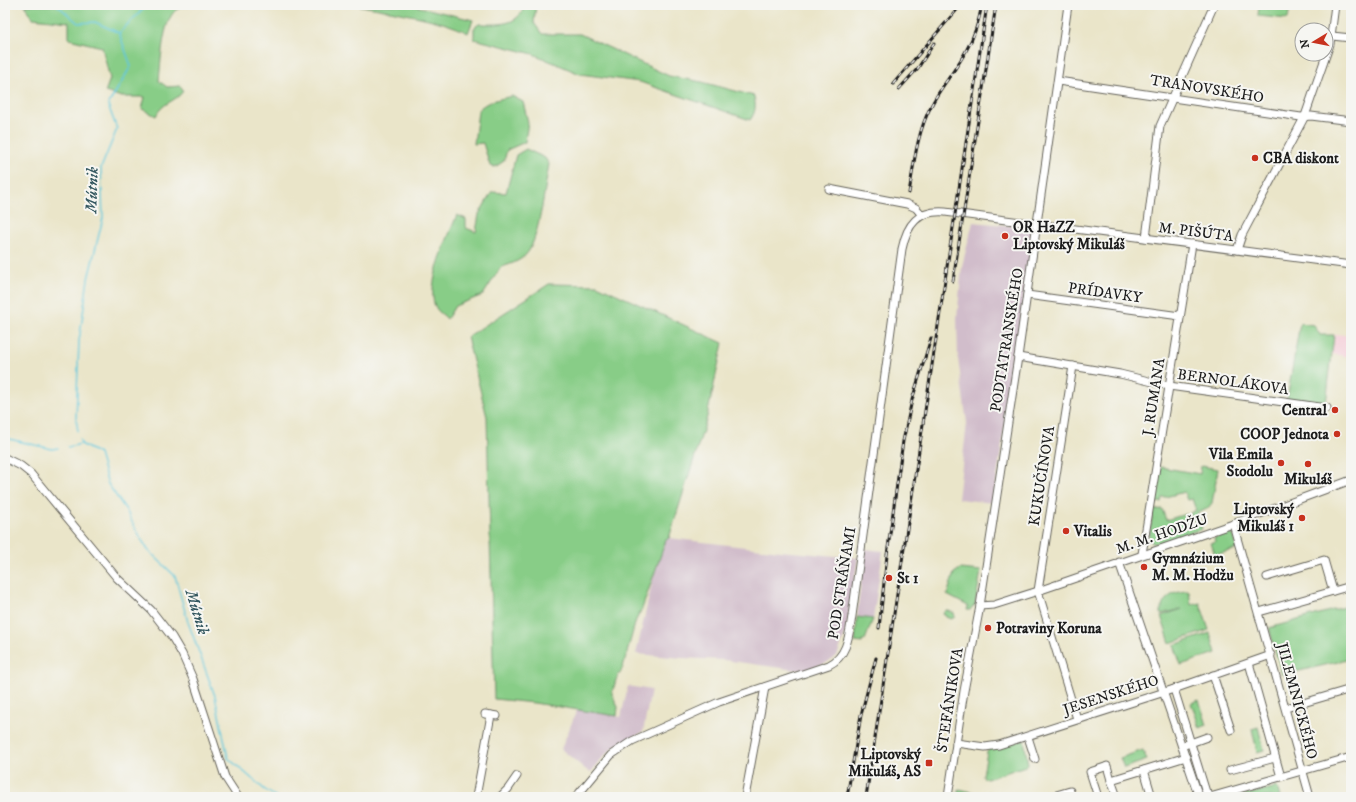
<svg xmlns="http://www.w3.org/2000/svg" width="1356" height="802" font-family="'IM FELL DW Pica',serif">
<style>
.built{fill:#f5cfd9}
.industrial{fill:#d1bdcb}
.green{fill:#88cd87;stroke:#527452}
.lines{fill:none;stroke-linecap:round;stroke-linejoin:round}
.stream{stroke:#60c8dd;stroke-width:1.5}
.minor-casing{stroke:#646259;stroke-width:9}
.minor{stroke:#fff;stroke-width:7}
.rail-casing{stroke:#1c1c1c;stroke-width:3}
.rail{stroke:#f6f6f2;stroke-width:1.5;stroke-dasharray:4.5;stroke-linecap:butt}
.poi-dot{fill:#c8321e;stroke:#f6f6f2;stroke-width:1.5}
.labels{text-anchor:middle;dominant-baseline:central;stroke-width:4;stroke-linejoin:round;paint-order:stroke}
.street-label{font-size:15px;fill:#1c1c1c;stroke:#f6f6f2}
.poi-label{font-size:15px;font-weight:bold;fill:#1c1c1c;stroke:#f6f6f2;text-anchor:start}
.water-label{font-size:16px;font-style:italic;fill:#345860;stroke:#f6f6f2}
</style>
<rect width="100%" height="100%" fill="#f6f6f2"/>
<filter id="ink" filterUnits="userSpaceOnUse"><feTurbulence type="fractalNoise" baseFrequency=".025" numOctaves="2"/><feDisplacementMap in="SourceGraphic" scale="8" xChannelSelector="R" yChannelSelector="G"/><feConvolveMatrix kernelMatrix="1 2 1 2 8 2 1 2 1" color-interpolation-filters="sRGB"/></filter>
<filter id="wash" filterUnits="userSpaceOnUse"><feTurbulence type="fractalNoise" baseFrequency=".012" numOctaves="4" result="noise"/><feDisplacementMap in="SourceGraphic" scale="16" xChannelSelector="R" yChannelSelector="G"/><feGaussianBlur stdDeviation="0.9" result="paint"/><feColorMatrix in="noise" values="0 0 0 0 0 0 0 0 0 0 0 0 0 0 0 0 0 1.4 0 .05"/><feComposite in="paint" operator="in"/></filter>
<g filter="url(#wash)">
<rect width="100%" height="100%" fill="#eae5c9"/>
<path class="built" d="M1335,334L1351,336V357L1332,354Z"/>
<g class="industrial">
<path d="M973,222L1035,228L993,503L958,499L967,423L958,359L957,318L962,266Z"/>
<path d="M669,538L780,551L858,558L846,631L837,656L826,663L802,671L724,660L683,658L636,654L653,579L666,540Z"/>
<path d="M865,549L883,551L873,619L857,616Z"/>
<path d="M628,686L651,690L643,732L614,747L605,755L590,773L561,749L577,710L621,717Z"/>
</g>
<g class="green">
<path d="M25,5H188C184,7 179,8 176,10C162,21 161,64 159,81L167,87L180,86L183,91C176,102 162,102 156,116L142,109L145,97H122L105,92L110,79L102,47L69,39V22L33,18Z"/>
<path d="M356,5H412L473,20L468,33C440,18 388,11 356,5Z"/>
<path d="M525,5H536L534,23L542,34H580L669,76L702,82L754,96C756,106 756,112 750,120L640,82L580,74L533,54L474,39V28L479,24C498,24 518,27 525,5Z"/>
<path d="M1259,5H1290L1288,19L1258,16Z"/>
<path d="M512,96L523,102L528,122L525,142L507,150L504,161L495,167L490,166L483,143L474,144L478,111C484,101 501,99 512,96Z"/>
<path d="M526,149L545,158L549,164C545,186 540,230 530,249C524,260 512,264 501,267L483,295L455,306L447,319C444,315 438,312 436,308C424,288 449,235 457,215L466,219V228L476,232L479,214L492,192L506,193L516,155Z"/>
<path d="M549,284L597,285L723,343L706,421L669,538L666,540L642,609L636,620L623,667L616,680L612,694L618,707L617,716L534,703L494,699L487,417L467,337Z"/>
<path d="M1300,323L1314,325L1320,335H1334L1326,404L1287,399Z"/>
<path d="M1201,466L1218,469L1212,503L1207,509L1197,513L1202,529L1157,544L1152,543L1149,538L1153,510L1162,509L1166,520L1186,514L1187,516L1185,517L1187,527L1196,525L1190,513L1196,510L1192,499L1187,500L1184,492L1162,498L1161,502L1155,503L1160,467L1200,474Z"/>
<path d="M1229,533L1234,536L1237,549L1215,555L1211,543L1215,542L1214,538Z"/>
<path d="M960,569L981,571L975,605L970,610H967L968,606L947,595L954,573Z"/>
<path d="M1189,591L1191,605L1200,603L1209,630L1170,643L1161,616L1182,609L1161,614C1161,598 1174,591 1189,591Z"/>
<path d="M1351,605V659L1282,675L1269,628Z"/>
<path d="M946,610L954,613L955,617L951,619L946,617L943,613Z"/>
<path d="M857,617L873,619L865,640H862V643L855,642Z"/>
<path d="M1210,633L1216,653L1181,665L1174,645Z"/>
<path d="M1199,700L1207,725L1200,728L1191,703Z"/>
<path d="M1258,727L1264,750L1257,752L1252,729Z"/>
<path d="M1024,740L1028,765L987,779L984,778L983,775L987,752L989,749Z"/>
<path d="M1143,750L1147,760L1124,768L1120,758Z"/>
<path d="M1277,787L1280,797H1236Z"/>
<path d="M959,789L981,794L990,792L991,797H957Z"/>
</g>
<g class="lines">
<g class="stream">
<path d="M57,5L78,23L95,22L119,33L131,66L108,105L117,129L101,168L103,218L88,279L79,341L76,419L78,431"/>
<path d="M119,33L142,10L152,5"/>
<path d="M5,438L52,449L58,448"/>
<path d="M80,440L81,444L99,454L108,484L126,510L137,532L148,550L175,576L188,622L215,696L228,758L264,789L276,797"/>
<path d="M68,447L81,444"/>
</g>
</g>
</g>
<g filter="url(#ink)">
<g class="lines">
<g class="minor-casing">
<g id="minor">
<path d="M1332,36L1351,38"/>
<path d="M1058,81L1301,117L1311,116L1351,121"/>
<path d="M829,189L907,204L916,208L922,215"/>
<path d="M1146,238L1160,126L1214,5"/>
<path d="M1237,250L1242,235L1305,116L1330,44L1335,5"/>
<path d="M1027,295L1180,316"/>
<path d="M1018,357L1120,374L1169,386L1327,408"/>
<path d="M1073,366L1038,591L1077,719"/>
<path d="M5,458L21,466L31,474L117,578L151,610L172,637L182,654L193,679L225,777L238,797"/>
<path d="M1233,524L1310,797"/>
<path d="M1142,554L1192,244"/>
<path d="M1119,562L1197,791L1201,797"/>
<path d="M1267,577L1324,560L1333,591"/>
<path d="M980,606L994,605L1038,591L1233,524L1351,480"/>
<path d="M1259,612L1351,586"/>
<path d="M1249,663L1281,777"/>
<path d="M1213,675L1231,730"/>
<path d="M1174,689L1206,792L1211,797"/>
<path d="M1286,708L1351,689"/>
<path d="M485,714L497,716"/>
<path d="M1028,737L1035,759"/>
<path d="M956,743L985,747L999,745L1174,689L1271,655"/>
<path d="M1182,746L1207,737"/>
<path d="M1107,766L1111,780L1186,757"/>
<path d="M1144,770L1152,797"/>
<path d="M1230,770L1275,758"/>
<path d="M1111,780L1117,797"/>
<path d="M1053,796L1070,791L1072,797"/>
<path d="M476,797L491,715"/>
<path d="M500,797L508,789L517,776"/>
<path d="M576,797L611,755L632,741L719,702L829,665C848,656 849,634 852,616L902,249C907,224 918,210 945,212L1351,265"/>
<path d="M745,797L765,687"/>
<path d="M948,797L964,691L980,606L1018,357L1068,5"/>
<path d="M1098,797L1090,772L1105,767"/>
<path d="M1210,797L1351,757"/>
</g>
</g>
<use href="#minor" class="minor"/>
<g class="rail-casing">
<g id="rail">
<path d="M893,84L961,5"/>
<path d="M899,89L918,68L934,43"/>
<path d="M909,193C914,163 917,133 931,106C941,86 957,69 967,49C975,35 979,20 982,5"/>
<path d="M953,281L996,5"/>
<path d="M879,628L887,555L903,441L912,400L931,338"/>
<path d="M847,797L861,715L876,658"/>
<path d="M866,797L987,5"/>
</g>
</g>
<use href="#rail" class="rail"/>
</g>
</g>
<g class="poi-dot">
<circle cx="1255" cy="158" r="4"/>
<circle cx="1005" cy="236" r="4"/>
<circle cx="1335" cy="410" r="4"/>
<circle cx="1337" cy="434" r="4"/>
<circle cx="1281" cy="463" r="4"/>
<circle cx="1308" cy="464" r="4"/>
<circle cx="1302" cy="518" r="4"/>
<circle cx="1066" cy="531" r="4"/>
<circle cx="1144" cy="567" r="4"/>
<circle cx="889" cy="578" r="4"/>
<circle cx="988" cy="628" r="4"/>
<rect x="925" y="759" width="8" height="8" rx="2"/>
</g>
<g class="labels">
<g class="street-label">
<text transform="translate(1207 89) rotate(9)">TRANOVSKÉHO</text>
<text transform="translate(1196 232) rotate(7)">M. PIŠÚTA</text>
<text transform="translate(1105 293) rotate(8)">PRÍDAVKY</text>
<text transform="translate(1007 340) rotate(-81)">PODTATRANSKÉHO</text>
<text transform="translate(1233 382) rotate(8)">BERNOLÁKOVA</text>
<text transform="translate(1154 397) rotate(-81)">J. RUMANA</text>
<text transform="translate(1042 476) rotate(-81)">KUKUČÍNOVA</text>
<text transform="translate(1162 534) rotate(-19)">M. M. HODŽU</text>
<text transform="translate(842 583) rotate(-81)">POD STRÁŇAMI</text>
<text transform="translate(1111 695) rotate(-18)">JESENSKÉHO</text>
<text transform="translate(950 700) rotate(-81)">ŠTEFÁNIKOVA</text>
<text transform="translate(1297 701) rotate(75)">JILEMNICKÉHO</text>
</g>
<g class="poi-label">
<text x="1263" y="158">CBA diskont</text>
<text x="1013" y="227">OR HaZZ<tspan x="1013" dy="17">Liptovský Mikuláš</tspan></text>
<text x="1327" y="410" text-anchor="end">Central</text>
<text x="1329" y="434" text-anchor="end">COOP Jednota</text>
<text x="1273" y="454" text-anchor="end">Vila Emila<tspan x="1273" dy="17">Stodolu</tspan></text>
<text x="1308" y="479" text-anchor="middle">Mikuláš</text>
<text x="1294" y="509" text-anchor="end">Liptovský<tspan x="1294" dy="17">Mikuláš 1</tspan></text>
<text x="1074" y="531">Vitalis</text>
<text x="1152" y="558">Gymnázium<tspan x="1152" dy="17">M. M. Hodžu</tspan></text>
<text x="897" y="578">St 1</text>
<text x="996" y="628">Potraviny Koruna</text>
<text x="921" y="754" text-anchor="end">Liptovský<tspan x="921" dy="17">Mikuláš, AS</tspan></text>
</g>
<g class="water-label">
<text transform="translate(92 190) rotate(-88)">Mútnik</text>
<text transform="translate(197 612) rotate(73)">Mútnik</text>
</g>
</g>
<rect width="1356" height="802" fill="none" stroke="#f6f6f2" stroke-width="20"/>
<g transform="translate(1314 42) rotate(260)"><circle r="19" fill="#f6f6f2" stroke="#9f9f9c"/>
<path d="M0-3L7 15L0 10L-7 15Z" fill="#c8321e"/>
<text y="-6" font-size="11" font-weight="bold" text-anchor="middle" fill="#1c1c1c">N</text>
</g>
</svg>
